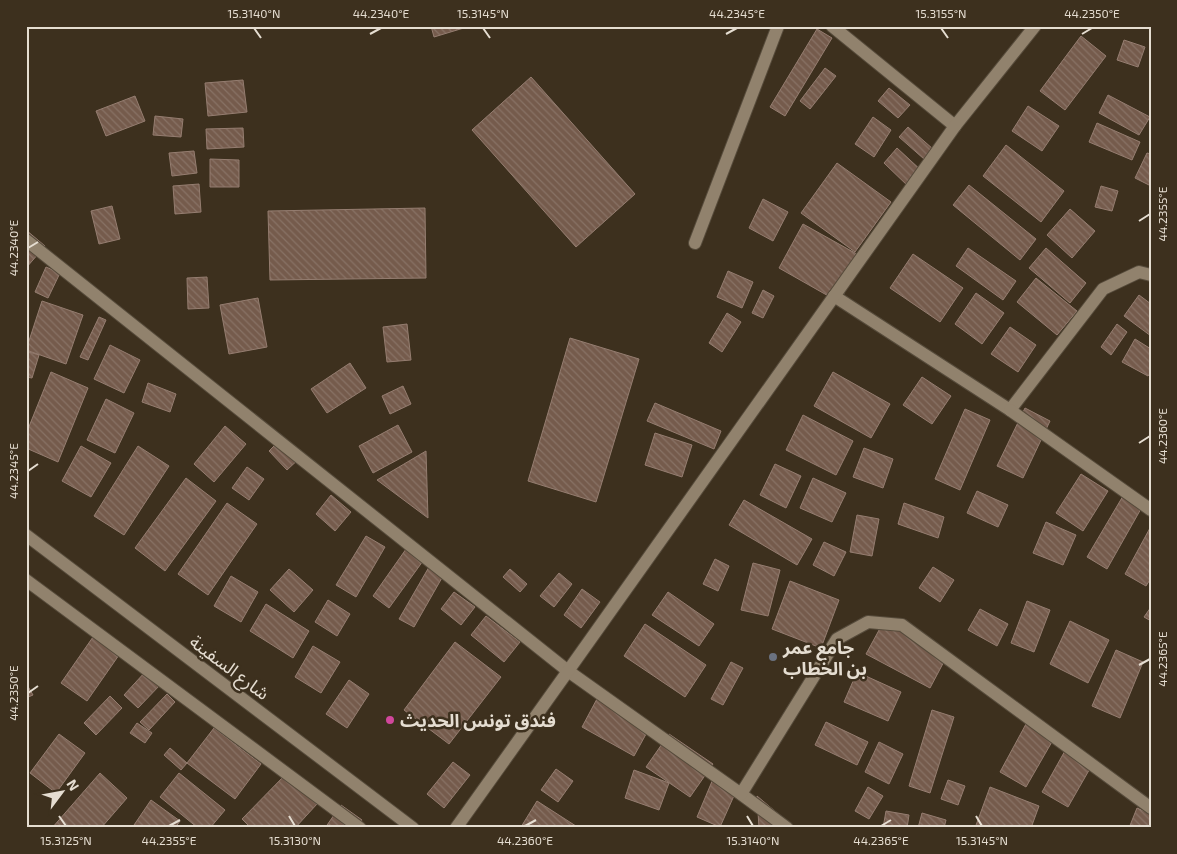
<svg xmlns="http://www.w3.org/2000/svg" width="1177" height="854" font-family="'Exo 2','Noto Sans Arabic',sans-serif">
<style>
.building{fill:url(#building-back-hatch);stroke:#957d70}
.lines{fill:none;stroke-linecap:round;stroke-linejoin:round}
.minor-casing{stroke:#564b3b;stroke-width:14}
.minor{stroke:#91826d;stroke-width:12}
.ticks{fill:none;stroke:#e5ddd1;stroke-width:2}
.worship-dot{fill:#6b7280;stroke:#3d301e;stroke-width:2}
.hotel-dot{fill:#d1479c;stroke:#3d301e;stroke-width:2}
.labels{text-anchor:middle;dominant-baseline:central;stroke-width:5;stroke-linejoin:round;paint-order:stroke}
.poi-label{font-size:18px;font-weight:bold;fill:#e5ddd1;stroke:#3d301e;text-anchor:start}
.street-label{font-size:18px;fill:#e5ddd1;stroke:#3d301e}
.neatline{fill:none;stroke:#e5ddd1;stroke-width:2}
.ticks-label{font-size:12px;text-anchor:middle;fill:#e5ddd1}
</style>
<defs>
<pattern id="building-back-hatch" width="6" height="6" patternUnits="userSpaceOnUse" patternTransform="scale(1.25)"><rect width="6" height="6" fill="#755b4c"/><path d="M-1 5l2 2M0 0l6 6M5-1l2 2" fill="none" stroke="#887265"/></pattern>
</defs>
<rect width="100%" height="100%" fill="#3d301e"/>
<g class="building">
<path d="M431,26H467V27L434,37Z"/>
<path d="M817,29L832,38L785,116L770,107Z"/>
<path d="M1081,36L1106,56L1065,110L1040,91Z"/>
<path d="M1124,40L1145,47L1138,67L1117,60Z"/>
<path d="M825,68L836,76L810,109L800,101Z"/>
<path d="M531,77L635,194L576,247L472,130Z"/>
<path d="M243,80L247,112L208,116L205,83Z"/>
<path d="M889,88L910,105L898,118L878,101Z"/>
<path d="M1108,95L1150,117L1139,135L1099,113Z"/>
<path d="M135,96L145,121L106,136L96,111Z"/>
<path d="M1028,106L1059,126L1042,151L1012,131Z"/>
<path d="M155,116L183,119L181,137L153,135Z"/>
<path d="M873,117L891,130L874,157L855,144Z"/>
<path d="M1097,123L1140,142L1132,160L1089,142Z"/>
<path d="M908,127L933,149L924,159L899,137Z"/>
<path d="M243,128L244,147L207,149L206,129Z"/>
<path d="M1006,145L1064,191L1041,222L983,176Z"/>
<path d="M897,148L923,172L909,187L884,163Z"/>
<path d="M194,151L197,173L172,176L169,153Z"/>
<path d="M1147,153L1151,154V186L1135,178Z"/>
<path d="M210,159L239,160V187H210Z"/>
<path d="M837,163L891,202L855,252L801,213Z"/>
<path d="M199,184L201,212L175,214L173,186Z"/>
<path d="M969,185L1036,239L1020,260L953,205Z"/>
<path d="M1101,186L1118,191L1112,211L1095,207Z"/>
<path d="M763,199L788,212L773,241L749,228Z"/>
<path d="M112,206L120,239L99,244L91,211Z"/>
<path d="M425,208L426,278L270,280L268,211Z"/>
<path d="M1070,209L1095,231L1072,258L1047,235Z"/>
<path d="M803,224L864,258L839,302L779,268Z"/>
<path d="M26,230L45,246L26,268Z"/>
<path d="M968,248L1016,281L1003,300L956,266Z"/>
<path d="M1046,248L1086,283L1070,303L1029,268Z"/>
<path d="M913,254L963,288L940,322L890,288Z"/>
<path d="M46,267L60,273L48,298L35,292Z"/>
<path d="M728,271L753,282L742,308L717,297Z"/>
<path d="M207,277L209,308L188,309L187,278Z"/>
<path d="M1036,278L1077,311L1057,335L1017,302Z"/>
<path d="M763,290L774,296L763,318L752,313Z"/>
<path d="M976,293L1004,313L982,344L955,324Z"/>
<path d="M1139,295L1151,304V336L1124,316Z"/>
<path d="M258,298L267,347L229,354L220,305Z"/>
<path d="M42,301L83,315L66,364L26,350Z"/>
<path d="M727,313L741,322L722,352L709,343Z"/>
<path d="M99,317L106,320L88,360L80,357Z"/>
<path d="M407,324L411,360L387,362L383,327Z"/>
<path d="M1117,324L1127,332L1111,355L1101,347Z"/>
<path d="M1010,327L1036,345L1018,372L991,354Z"/>
<path d="M570,338L639,359L596,502L528,481Z"/>
<path d="M1135,339L1151,349V372L1148,376L1122,362Z"/>
<path d="M110,345L140,360L124,393L94,379Z"/>
<path d="M26,351L39,355L32,378L26,377Z"/>
<path d="M350,363L366,388L327,413L311,389Z"/>
<path d="M51,372L88,388L58,462L26,448V434Z"/>
<path d="M833,372L890,404L871,438L814,406Z"/>
<path d="M922,377L951,396L932,424L903,405Z"/>
<path d="M148,383L176,394L170,412L142,402Z"/>
<path d="M403,386L411,404L390,414L382,396Z"/>
<path d="M106,399L134,413L115,453L87,440Z"/>
<path d="M655,403L721,431L714,449L647,421Z"/>
<path d="M1025,408L1050,421L1023,478L997,466Z"/>
<path d="M965,409L990,420L960,490L935,479Z"/>
<path d="M803,415L853,441L836,475L786,450Z"/>
<path d="M398,425L412,452L373,473L359,446Z"/>
<path d="M225,426L246,444L214,482L194,464Z"/>
<path d="M655,433L692,445L682,477L645,465Z"/>
<path d="M283,437L302,456L287,470L269,451Z"/>
<path d="M81,446L111,463L91,497L62,481Z"/>
<path d="M138,446L169,466L124,535L94,516Z"/>
<path d="M864,448L893,459L883,488L853,477Z"/>
<path d="M426,451L428,518L377,480Z"/>
<path d="M775,464L801,476L786,508L760,495Z"/>
<path d="M247,467L264,479L249,500L232,488Z"/>
<path d="M1081,474L1108,491L1083,531L1056,513Z"/>
<path d="M186,478L216,501L165,571L135,548Z"/>
<path d="M813,478L846,493L832,522L800,508Z"/>
<path d="M977,491L1008,505L998,527L967,513Z"/>
<path d="M331,495L351,512L335,531L316,514Z"/>
<path d="M1123,496L1142,507L1107,569L1087,557Z"/>
<path d="M744,500L812,539L797,565L729,525Z"/>
<path d="M227,503L257,524L208,595L178,574Z"/>
<path d="M904,503L944,517L938,538L898,524Z"/>
<path d="M857,515L879,519L872,556L850,552Z"/>
<path d="M1046,522L1076,535L1063,565L1033,553Z"/>
<path d="M1150,528L1151,578L1146,586L1125,574Z"/>
<path d="M366,536L385,547L356,597L336,585Z"/>
<path d="M411,542L428,554L389,608L373,596Z"/>
<path d="M824,542L846,552L834,576L813,565Z"/>
<path d="M715,559L729,566L718,591L703,584Z"/>
<path d="M753,563L780,570L768,616L741,610Z"/>
<path d="M429,567L443,576L414,627L399,619Z"/>
<path d="M933,567L954,580L940,602L919,588Z"/>
<path d="M289,569L313,590L294,612L270,590Z"/>
<path d="M510,569L527,584L520,592L503,577Z"/>
<path d="M559,573L572,584L554,607L540,596Z"/>
<path d="M231,576L258,592L241,622L214,606Z"/>
<path d="M790,581L839,600L821,648L772,629Z"/>
<path d="M582,589L600,602L581,628L564,615Z"/>
<path d="M454,592L475,607L461,625L441,609Z"/>
<path d="M668,592L714,624L699,646L652,615Z"/>
<path d="M328,600L350,614L337,636L315,622Z"/>
<path d="M1027,601L1050,610L1034,652L1011,643Z"/>
<path d="M266,604L309,631L293,658L250,631Z"/>
<path d="M1151,607V621L1144,617Z"/>
<path d="M980,609L1008,624L997,646L968,630Z"/>
<path d="M486,616L520,642L504,662L471,635Z"/>
<path d="M884,621L948,654L930,688L866,654Z"/>
<path d="M1070,621L1109,640L1088,683L1050,664Z"/>
<path d="M645,624L706,665L685,697L624,656Z"/>
<path d="M93,637L119,655L87,701L61,683Z"/>
<path d="M455,642L501,677L449,744L404,710Z"/>
<path d="M313,646L340,662L321,693L295,677Z"/>
<path d="M1116,650L1143,662L1120,718L1092,706Z"/>
<path d="M731,662L743,668L723,705L711,699Z"/>
<path d="M146,671L161,684L138,708L124,695Z"/>
<path d="M857,672L901,692L888,721L844,702Z"/>
<path d="M349,680L369,694L347,728L326,714Z"/>
<path d="M26,683L33,695L26,698Z"/>
<path d="M167,694L175,702L149,730L140,722Z"/>
<path d="M110,696L122,708L96,735L84,723Z"/>
<path d="M598,697L651,725L634,756L582,727Z"/>
<path d="M932,710L954,717L930,793L909,786Z"/>
<path d="M826,722L868,742L857,765L815,745Z"/>
<path d="M137,723L152,733L145,743L130,733Z"/>
<path d="M1026,724L1053,740L1026,787L1000,772Z"/>
<path d="M214,728L261,764L235,799L187,763Z"/>
<path d="M59,734L85,753L56,793L30,773Z"/>
<path d="M669,734L713,764L690,797L646,767Z"/>
<path d="M879,742L903,754L889,784L865,772Z"/>
<path d="M170,748L187,763L181,770L164,755Z"/>
<path d="M1066,749L1092,765L1068,807L1042,792Z"/>
<path d="M453,762L470,775L444,808L427,794Z"/>
<path d="M556,769L573,781L558,802L541,790Z"/>
<path d="M634,770L669,783L659,810L625,798Z"/>
<path d="M100,773L127,798L101,828H52Z"/>
<path d="M179,773L225,810L210,828H198L160,797Z"/>
<path d="M286,774L317,804L295,828H251L242,819Z"/>
<path d="M713,779L737,789L720,827L697,817Z"/>
<path d="M948,780L965,786L958,805L941,799Z"/>
<path d="M868,787L883,796L869,819L855,811Z"/>
<path d="M990,787L1039,806L1031,828H975Z"/>
<path d="M757,796L795,828H759Z"/>
<path d="M151,800L180,821L175,828H132Z"/>
<path d="M537,801L579,828H522L521,827Z"/>
<path d="M341,805L362,820L356,828H325Z"/>
<path d="M1137,808L1151,814V828H1129Z"/>
<path d="M886,811L909,815L907,828H883Z"/>
<path d="M922,813L946,820L944,828H918Z"/>
</g>
<g class="lines">
<g class="minor-casing">
<g id="minor">
<path d="M832,26L955,126"/>
<path d="M26,240L568,671L741,794L787,828"/>
<path d="M695,243L778,26"/>
<path d="M834,296L1010,410L1103,289L1139,272L1151,275"/>
<path d="M1010,410L1151,510"/>
<path d="M26,535L413,828"/>
<path d="M26,580L360,828"/>
<path d="M741,794L837,639L868,622L902,625L1151,808"/>
<path d="M456,828L568,671L955,126L1035,26"/>
</g>
</g>
<use href="#minor" class="minor"/>
</g>
<path class="ticks" d="M254,28L261,38M483,28L490,38M941,28L948,38M370,34L381,28M726,34L737,28M1082,34L1092,28M1139,221L1150,214M28,248L38,242M1139,443L1150,436M28,471L38,464M1139,665L1150,659M28,693L38,686M59,816L66,826M289,816L295,826M747,816L753,826M976,816L982,826M169,826L180,820M525,826L536,820M881,826L891,820"/>
<circle class="worship-dot" cx="773" cy="657" r="5"/>
<circle class="hotel-dot" cx="390" cy="720" r="5"/>
<g class="labels">
<g class="poi-label">
<text x="783" y="647">جامع عمر<tspan x="783" dy="21">بن الخطاب</tspan></text>
<text x="400" y="720">فندق تونس الحديث</text>
</g>
<g class="street-label">
<text transform="translate(230 667) rotate(37)">شارع السفينة</text>
</g>
</g>
<rect width="1177" height="854" fill="none" stroke="#3d301e" stroke-width="55"/>
<g transform="translate(62 792) rotate(58)" stroke="#3d301e" stroke-width="4" paint-order="stroke">
<path d="M0-4L9 19L0 12L-9 19Z" fill="#e5ddd1"/>
<text y="-8" font-size="14" font-weight="bold" text-anchor="middle" fill="#e5ddd1">N</text>
</g>
<rect x="28" y="28" width="1122" height="798" class="neatline"/>
<g class="ticks-label">
<text x="254" y="18">15.3140°N</text>
<text x="381" y="18">44.2340°E</text>
<text x="483" y="18">15.3145°N</text>
<text x="737" y="18">44.2345°E</text>
<text x="941" y="18">15.3155°N</text>
<text x="1092" y="18">44.2350°E</text>
<text transform="translate(1163 214) rotate(-90)" y="4">44.2355°E</text>
<text transform="translate(14 248) rotate(-90)" y="4">44.2340°E</text>
<text transform="translate(1163 436) rotate(-90)" y="4">44.2360°E</text>
<text transform="translate(14 471) rotate(-90)" y="4">44.2345°E</text>
<text transform="translate(1163 659) rotate(-90)" y="4">44.2365°E</text>
<text transform="translate(14 693) rotate(-90)" y="4">44.2350°E</text>
<text x="66" y="845">15.3125°N</text>
<text x="169" y="845">44.2355°E</text>
<text x="295" y="845">15.3130°N</text>
<text x="525" y="845">44.2360°E</text>
<text x="753" y="845">15.3140°N</text>
<text x="881" y="845">44.2365°E</text>
<text x="982" y="845">15.3145°N</text>
</g>
</svg>
